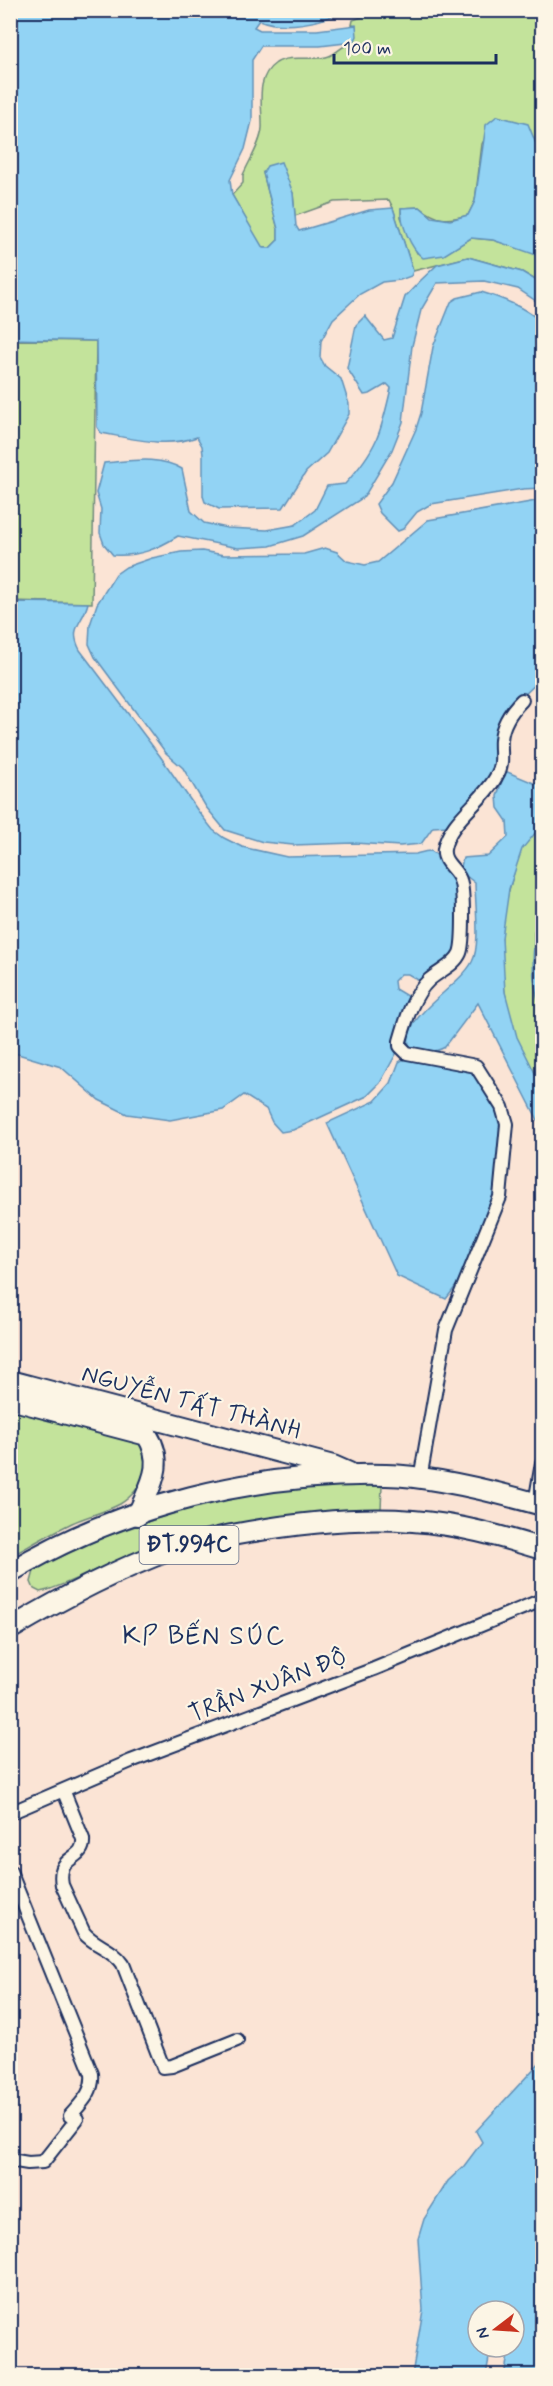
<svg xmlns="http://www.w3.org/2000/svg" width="553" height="2386" font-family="Mynerve,sans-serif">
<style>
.green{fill:#c3e39b;stroke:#6f897c;stroke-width:1.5}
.water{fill:#92d3f4;stroke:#6291b8;stroke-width:1.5}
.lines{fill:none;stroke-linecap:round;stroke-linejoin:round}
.street-casing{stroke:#1b2f5e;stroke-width:16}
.primary-casing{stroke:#1b2f5e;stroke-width:24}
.street{stroke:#fcf5e5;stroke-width:12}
.primary{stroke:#fcf5e5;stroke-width:20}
.labels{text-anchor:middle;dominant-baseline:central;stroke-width:4.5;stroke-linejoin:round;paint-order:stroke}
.shield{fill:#fcf5e5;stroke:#5e6a86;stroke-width:1.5}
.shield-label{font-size:22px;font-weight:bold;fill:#1b2f5e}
.street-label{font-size:24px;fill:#1b2f5e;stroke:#fcf5e5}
.neighbourhood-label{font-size:26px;letter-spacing:1.5px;fill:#1b2f5e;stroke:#fcf5e5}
</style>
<rect width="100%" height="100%" fill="#fbe4d5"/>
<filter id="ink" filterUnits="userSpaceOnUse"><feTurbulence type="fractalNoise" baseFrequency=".0167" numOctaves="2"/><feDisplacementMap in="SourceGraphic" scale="12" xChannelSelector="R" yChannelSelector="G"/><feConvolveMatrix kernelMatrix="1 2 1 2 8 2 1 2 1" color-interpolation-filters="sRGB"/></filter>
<g filter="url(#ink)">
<g class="green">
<path d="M379,11H542V178L541,156L534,141L518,122L497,116L482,144L475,201L468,215C447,221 437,221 420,207L401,208V217L417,253L443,255L471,238L493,240L541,255L542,257V284L522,272L468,257L413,271L393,208L389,200L334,202L295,216L293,193L263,173L278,229V240L270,248H262L232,195L243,183V175C249,161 261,143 262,128C263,107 254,78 276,63C290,54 311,61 326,57C336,55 341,45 354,42L356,26L352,25L353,20Z"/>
<path d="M11,340L96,341L92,603L11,601Z"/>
<path d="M542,825V896L534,933L535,977L542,1011V1087C501,1028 491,944 513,876C516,867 517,857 521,849C526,841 536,833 542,825Z"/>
<path d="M10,1408L136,1439C159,1458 142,1491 120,1504C105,1512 88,1516 72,1523C51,1533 31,1545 11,1556Z"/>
<path d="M358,1485L382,1486L381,1509L376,1511C292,1513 212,1524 132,1554C104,1565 77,1580 48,1590L40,1592L34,1589L31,1582L34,1571L45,1564L104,1537L179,1511L278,1488Z"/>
</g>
<g class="water">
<path d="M11,10H345C322,23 284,30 259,20L254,27L260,30H317L356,25L357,36L354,42L320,46H261L252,60V121L245,149L230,180L232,195L263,248H270L278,240V229L263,173L267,166L281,162L293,193L296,226L299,231L369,210L393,208L413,271L411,276L400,280L382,282L360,294L333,319L321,341L320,357L325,366L341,379L349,404V414L327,453L306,472L283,508L219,509L205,502L203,496V455L202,446L197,437C166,448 134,439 101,433L97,427L96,341L11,339Z"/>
<path d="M497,116L528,124L541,156L542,257L493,240L471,238L444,255L423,258C410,248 401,224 401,208L420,207L432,217L450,220L468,215L475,201L486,125Z"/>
<path d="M468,257L522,272L542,284V305L518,289L484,281L437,283L421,310L412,346L403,422L392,450L364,497L303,536L270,546L238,548L178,536C157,549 138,557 113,555L104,544L100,533L101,509L96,493L104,463C130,461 159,455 182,469L191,511L204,523L227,528L267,530L295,525L315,510L327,486L345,484C377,449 381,433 391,388L387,384L370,394L364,395L347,368L356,325L365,316L384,340L392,338L405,297L420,281L437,265Z"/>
<path d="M481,292C505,299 523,307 542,322V488L523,489L431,504L417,512L403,529L398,531L380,513L376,504L392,482L416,429L421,413L433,347L451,302L457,298Z"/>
<path d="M542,500V678L517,702L497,770L449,826L433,827L421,844L400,846L354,843L293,845L263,842L225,830L206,807L183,768L166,753L95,657L89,644L90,625L97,604L116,574L126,567L152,558L181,552L202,551L224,555L304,554L325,548L337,552L347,561L365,565L378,562L428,520Z"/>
<path d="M11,602L88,603C83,624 68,627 80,650L160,756L198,811L213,830L224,838L242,847L287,857L416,854C420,853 425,851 430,851C438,852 456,879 459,887C460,893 459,941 457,949C454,963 432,977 418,980L408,974H401L394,981L395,989L412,999L397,1038L396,1054L380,1083L367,1096L293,1130L281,1132L272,1122L266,1109L244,1095L223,1110L170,1120L127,1114L99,1100L61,1067L11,1052Z"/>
<path d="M505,771L536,784L542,780V825L522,849L509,889L502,938L505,992L517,1037L542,1087V1128L478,1003L445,1047C433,1054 423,1052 410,1049C398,1017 458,989 472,962C481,946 475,903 475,883L460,871L463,858L488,856L508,837L507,821L498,808L497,796Z"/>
<path d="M542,896V1011C527,975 534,932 542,896Z"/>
<path d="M407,1057L472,1070L498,1109L503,1122L497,1188L491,1211L470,1257L456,1286L446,1299L397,1276L327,1123L375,1101L391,1083L399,1062Z"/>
<path d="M542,2060V2253L537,2273L542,2264V2375H504L510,2347H514V2330L520,2313L514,2315V2311H478V2347H491L486,2375H412L423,2310L418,2239L424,2219L448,2181L464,2166L482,2142L476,2131Z"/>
</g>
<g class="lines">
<g class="street-casing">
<g id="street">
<path d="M420,1479L446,1330L500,1197L507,1124L502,1107L476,1066L407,1053L400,1046V1041C406,1020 413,995 429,980C439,971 455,965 460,953C464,943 464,890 460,880C456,868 442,863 444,849C449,820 485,800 497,775C504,764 500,752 501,740C502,724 511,711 522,700"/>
<path d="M535,1503L542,1463"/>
<path d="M64,1792L83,1839C85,1862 56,1853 62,1885L84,1933C95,1946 113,1949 123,1964L163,2067L172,2066L237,2040"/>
<path d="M10,1813L131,1761L374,1669L542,1600"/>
<path d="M10,1871L92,2074C94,2092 81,2103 70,2116"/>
<path d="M10,2160L28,2163L43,2162L77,2119"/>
</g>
</g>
<g class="primary-casing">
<g id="primary">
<path d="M10,1381L333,1466L349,1473"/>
<path d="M10,1399L147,1435C166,1465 150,1485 138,1515"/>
<path d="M10,1572C121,1505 256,1472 386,1475C434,1476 496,1492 542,1505"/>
<path d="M10,1629C62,1598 113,1571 170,1550C190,1543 211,1540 232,1535C291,1524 353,1516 413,1521C457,1524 500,1536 542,1549"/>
</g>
</g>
<use href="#street" class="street"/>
<use href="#primary" class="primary"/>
</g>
</g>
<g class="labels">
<rect class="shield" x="139.5" y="1526" width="99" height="38" rx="4.5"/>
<g class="shield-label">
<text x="189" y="1545">ĐT.994C</text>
</g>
<g class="street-label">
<text transform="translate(191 1403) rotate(15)">NGUYỄN TẤT THÀNH</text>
<text transform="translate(268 1686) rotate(-21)">TRẦN XUÂN ĐỘ</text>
</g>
<g class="neighbourhood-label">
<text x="204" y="1637">KP BẾN SÚC</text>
</g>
</g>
<rect width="553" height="2386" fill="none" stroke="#fcf5e5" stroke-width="36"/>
<rect x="18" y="18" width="517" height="2350" fill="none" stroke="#1b2f5e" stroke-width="2" filter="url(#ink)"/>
<g transform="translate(496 2329) rotate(253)"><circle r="28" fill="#fcf5e5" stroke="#a2a6af" stroke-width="1.5"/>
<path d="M0-4.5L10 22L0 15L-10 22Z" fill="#c8321e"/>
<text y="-9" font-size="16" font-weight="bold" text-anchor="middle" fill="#1b2f5e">N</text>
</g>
<path d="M334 54v9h162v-9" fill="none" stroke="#1b2f5e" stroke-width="3"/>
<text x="343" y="54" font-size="18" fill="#1b2f5e" stroke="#fcf5e5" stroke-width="4.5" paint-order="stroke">100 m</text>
</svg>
